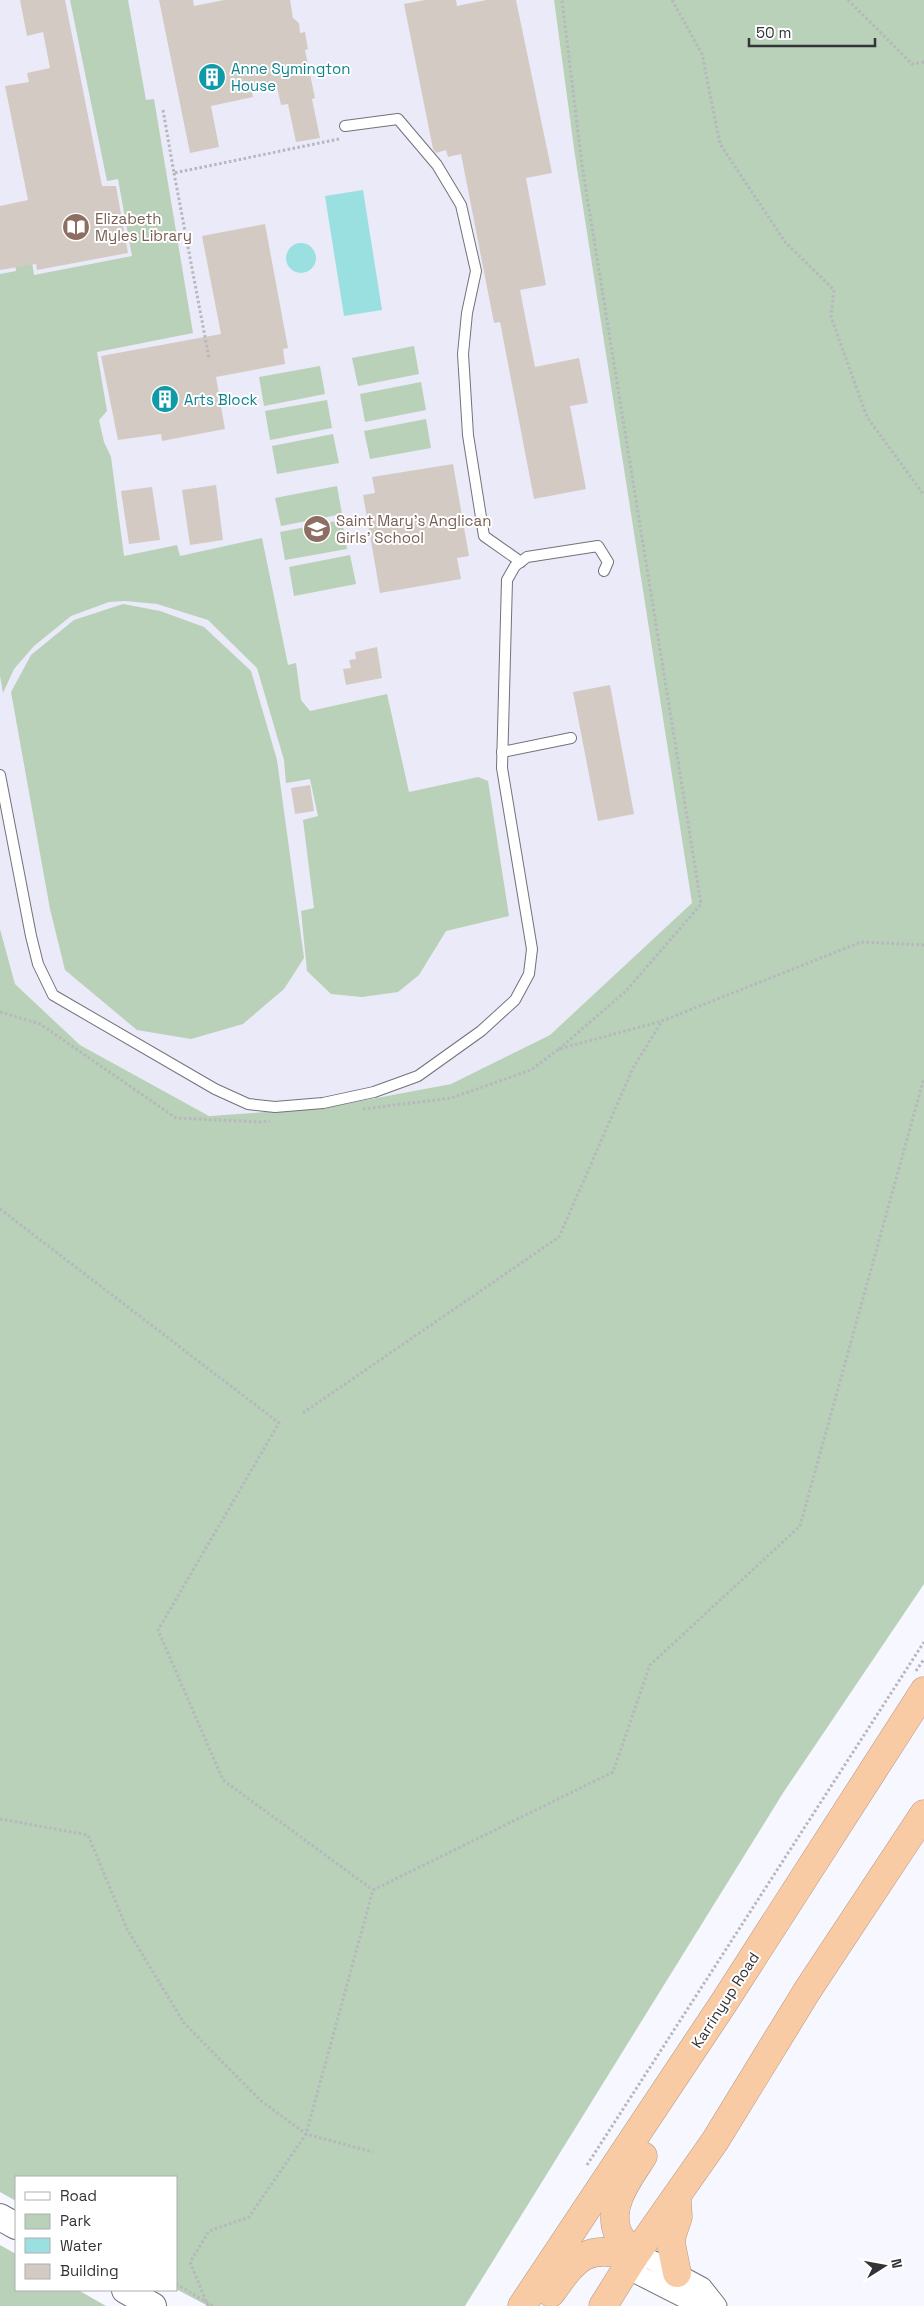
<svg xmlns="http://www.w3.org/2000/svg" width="924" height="2306" font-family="'Space Grotesk',sans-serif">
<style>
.built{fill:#eaeaf8}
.green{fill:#b8d1b8}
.water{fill:#9ae0e0}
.building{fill:#d3cbc3}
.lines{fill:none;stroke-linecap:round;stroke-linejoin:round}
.lane-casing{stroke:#72727b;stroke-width:12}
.street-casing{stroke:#72727b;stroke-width:21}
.secondary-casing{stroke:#72727b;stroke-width:28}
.highway-casing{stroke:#b4967f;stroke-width:29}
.path{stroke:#b7b7be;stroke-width:3;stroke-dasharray:2.5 2.5;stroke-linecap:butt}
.lane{stroke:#fff;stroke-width:10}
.street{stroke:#fff;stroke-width:19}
.secondary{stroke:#fff;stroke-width:26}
.highway{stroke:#f9cba5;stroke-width:28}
.labels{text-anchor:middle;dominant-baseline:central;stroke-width:4;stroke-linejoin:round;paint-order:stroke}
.culture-label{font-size:15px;fill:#0d838f;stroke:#fff;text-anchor:start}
.education-label{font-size:15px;fill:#785e54;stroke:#fff;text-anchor:start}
.street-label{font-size:15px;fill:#343438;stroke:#fff}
</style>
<rect width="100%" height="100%" fill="#f7f7ff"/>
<path class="built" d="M0,0H554L575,156L693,903L550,1035L451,1084L323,1108L209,1116L80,1045L15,984L0,929Z"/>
<g class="green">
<path d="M70,0H128L146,100L154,99L193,333L97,352L107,411L99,420L104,442L111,457L124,556L177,545L180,556L262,538L288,665L296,663L301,700L310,711L387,694L409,792L478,777L488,781L509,916L446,931L419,975L398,992L362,997L331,994L307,971L301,911L314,908L303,820L318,816L310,779L286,783L284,760L257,668L208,620L157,604L125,601L109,602L71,616L34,646L14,669L3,693L0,676V274L16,271L13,247L29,245L34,275L132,256L118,179L107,181Z"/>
<path d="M554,0H924V1584L783,1793L465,2306H208L176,2289V2177H16V2201L0,2192V929L15,984L80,1045L209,1116L323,1108L451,1084L550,1035L692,903L575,156Z"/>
<path d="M414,346L419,374L358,386L352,358Z"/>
<path d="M320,366L325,394L264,406L259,377Z"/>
<path d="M421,382L426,410L365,422L360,394Z"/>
<path d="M327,400L332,428L270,440L265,411Z"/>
<path d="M426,419L431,448L370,459L364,431Z"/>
<path d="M333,434L339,463L277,474L272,446Z"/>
<path d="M337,486L342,514L281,526L275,498Z"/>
<path d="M342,520L347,549L285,560L280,532Z"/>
<path d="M350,555L356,584L294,596L289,567Z"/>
<path d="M123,604L160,611L204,627L251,671L277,760L304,958L284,989L243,1024L191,1039L137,1030L65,970L50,909L11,692L31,655L74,620Z"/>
<path d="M0,2245L16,2254V2290H78L106,2306H0Z"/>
</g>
<g class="water">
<path d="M363,190L382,310L344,316L325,196Z"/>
<circle cx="301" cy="258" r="15"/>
</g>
<g class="building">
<path d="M20,0H65L102,186H116L128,253L37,270L36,264L0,270V206L28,200L5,86L29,82L27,73L50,68L43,32L27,36Z"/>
<path d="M159,0H193L194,6L224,0H290L293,18L299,23L300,33L305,32L308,49L305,50L315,98L312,99L320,138L296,142L288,104L281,105L277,87L252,92L253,97L211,106L219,147L190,153Z"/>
<path d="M425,0H456L457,6L486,0H516L552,173L526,178L546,285L520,290L535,367L579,358L588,403L570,406L586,489L534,499L500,322L494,323L461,154L448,157L446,150L436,153L433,149L404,4Z"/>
<path d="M265,224L288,348L283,349L285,364L216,377L225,429L162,441L161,434L118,440L101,356L221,334L202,236Z"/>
<path d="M453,464L469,556L457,558L461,579L380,593L363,495L375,493L372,477Z"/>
<path d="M216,485L223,540L190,545L182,490Z"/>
<path d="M152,487L160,540L129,544L121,491Z"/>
<path d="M377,647L382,678L346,685L343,669L351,668L349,660L356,659L355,652Z"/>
<path d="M610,685L634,814L598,821L573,692Z"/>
<path d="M310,785L314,811L295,814L291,788Z"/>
</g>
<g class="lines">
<g class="lane-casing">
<g id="lane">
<path d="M345,126L398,119L437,165L461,205L476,271L467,313L463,354L468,435L484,536L521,562"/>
<path d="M502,752L571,738"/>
<path d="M0,775L31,936L38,964L53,995L215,1089L248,1104L275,1107L323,1103L374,1092L418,1076L481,1031L515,1000L529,974L532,949L502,768L507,580L515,566L527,557L598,546L608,562L604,571"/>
</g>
</g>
<g class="street-casing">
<path id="street" d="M633,2258H648L702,2287L717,2306L696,2304L639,2275Z"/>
</g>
<g class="secondary-casing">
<g id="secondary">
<path d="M0,2217L16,2226"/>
<path d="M125,2290L153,2306"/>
</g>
</g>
<g class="highway-casing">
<g id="highway">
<path d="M633,2258C628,2249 621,2240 617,2231C608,2204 629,2178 643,2156"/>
<path d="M677,2273L671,2243L672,2235L678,2217L677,2201"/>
<path d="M551,2293C576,2258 587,2242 633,2258"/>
<path d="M522,2306L723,2004L924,1691"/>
<path d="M603,2306L633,2258L715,2141L807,1991L924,1814"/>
</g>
</g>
<g class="path">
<path d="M672,0L702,54L720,144L785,242L834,290L831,317L867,417L924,495"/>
<path d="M848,0L912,64L924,62"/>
<path d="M163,110L174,173L339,139"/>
<path d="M174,173L209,358"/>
<path d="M0,1012L40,1024L176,1118L260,1122L270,1121"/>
<path d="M559,1049L626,991L701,904L582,165L562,0"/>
<path d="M363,1109L451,1098L531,1070L559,1049L662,1021"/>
<path d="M0,1209L279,1423L158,1630L223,1780L373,1890"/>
<path d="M303,1413L559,1237L633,1068L662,1021L861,942L924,945"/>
<path d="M916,1671L924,1659"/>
<path d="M0,1819L88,1835L127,1929L184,2023L260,2100L306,2134L373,2152"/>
<path d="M587,2165L924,1642"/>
<path d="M176,2284L213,2306"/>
<path d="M208,2306L190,2262L209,2231L249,2217L306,2134L373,1890L613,1772L650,1665L800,1526L924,1078"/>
</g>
<use href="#lane" class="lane"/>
<use href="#street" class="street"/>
<use href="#secondary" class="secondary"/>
<use href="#highway" class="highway"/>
</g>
<defs>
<g id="building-disc" transform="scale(1.4375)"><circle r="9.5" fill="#0f9aa8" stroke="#fff"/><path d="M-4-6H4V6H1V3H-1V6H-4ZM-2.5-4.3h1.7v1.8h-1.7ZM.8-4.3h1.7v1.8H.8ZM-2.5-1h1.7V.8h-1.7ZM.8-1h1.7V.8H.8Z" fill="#fff"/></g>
<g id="library-disc" transform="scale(1.4375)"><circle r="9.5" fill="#8d6e63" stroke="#fff"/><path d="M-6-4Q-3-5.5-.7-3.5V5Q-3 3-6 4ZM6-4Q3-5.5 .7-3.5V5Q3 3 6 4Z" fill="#fff"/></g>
<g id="school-disc" transform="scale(1.4375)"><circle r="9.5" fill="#8d6e63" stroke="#fff"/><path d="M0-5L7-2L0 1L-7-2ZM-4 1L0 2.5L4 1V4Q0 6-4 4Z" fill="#fff"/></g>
</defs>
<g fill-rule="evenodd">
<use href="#building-disc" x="212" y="77"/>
<use href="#library-disc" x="76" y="227"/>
<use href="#building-disc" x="165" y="399"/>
<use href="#school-disc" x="317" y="529"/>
</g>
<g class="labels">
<g class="culture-label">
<text x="231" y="68">Anne Symington<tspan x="231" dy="17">House</tspan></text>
<text x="184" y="399">Arts Block</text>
</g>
<g class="education-label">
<text x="95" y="218">Elizabeth<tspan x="95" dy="17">Myles Library</tspan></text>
<text x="336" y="520">Saint Mary's Anglican<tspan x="336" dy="17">Girls' School</tspan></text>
</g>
<g class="street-label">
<text transform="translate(725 2000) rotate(-57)">Karrinyup Road</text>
</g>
</g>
<rect x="15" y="2176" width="162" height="115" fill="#ffffff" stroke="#aeaeaf"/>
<rect x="25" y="2192" width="25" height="8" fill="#ffffff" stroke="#aeaeaf"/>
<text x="60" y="2201" font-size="15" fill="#343438">Road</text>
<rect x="25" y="2214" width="25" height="15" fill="#b8d1b8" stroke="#aeaeaf"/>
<text x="60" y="2226" font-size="15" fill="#343438">Park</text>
<rect x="25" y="2238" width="25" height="15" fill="#9ae0e0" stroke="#aeaeaf"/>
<text x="60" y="2251" font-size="15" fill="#343438">Water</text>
<rect x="25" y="2264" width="25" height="15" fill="#d3cbc3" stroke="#aeaeaf"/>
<text x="60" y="2276" font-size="15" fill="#343438">Building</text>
<g transform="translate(884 2266) rotate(79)" stroke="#ffffff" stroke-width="4" paint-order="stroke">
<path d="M0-4L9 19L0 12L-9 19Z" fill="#343438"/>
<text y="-8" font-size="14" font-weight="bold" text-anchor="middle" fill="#343438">N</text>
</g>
<path d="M749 38v8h126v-8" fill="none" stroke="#343438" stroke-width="2.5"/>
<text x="756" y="38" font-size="15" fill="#343438" stroke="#ffffff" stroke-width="4" paint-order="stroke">50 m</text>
</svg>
